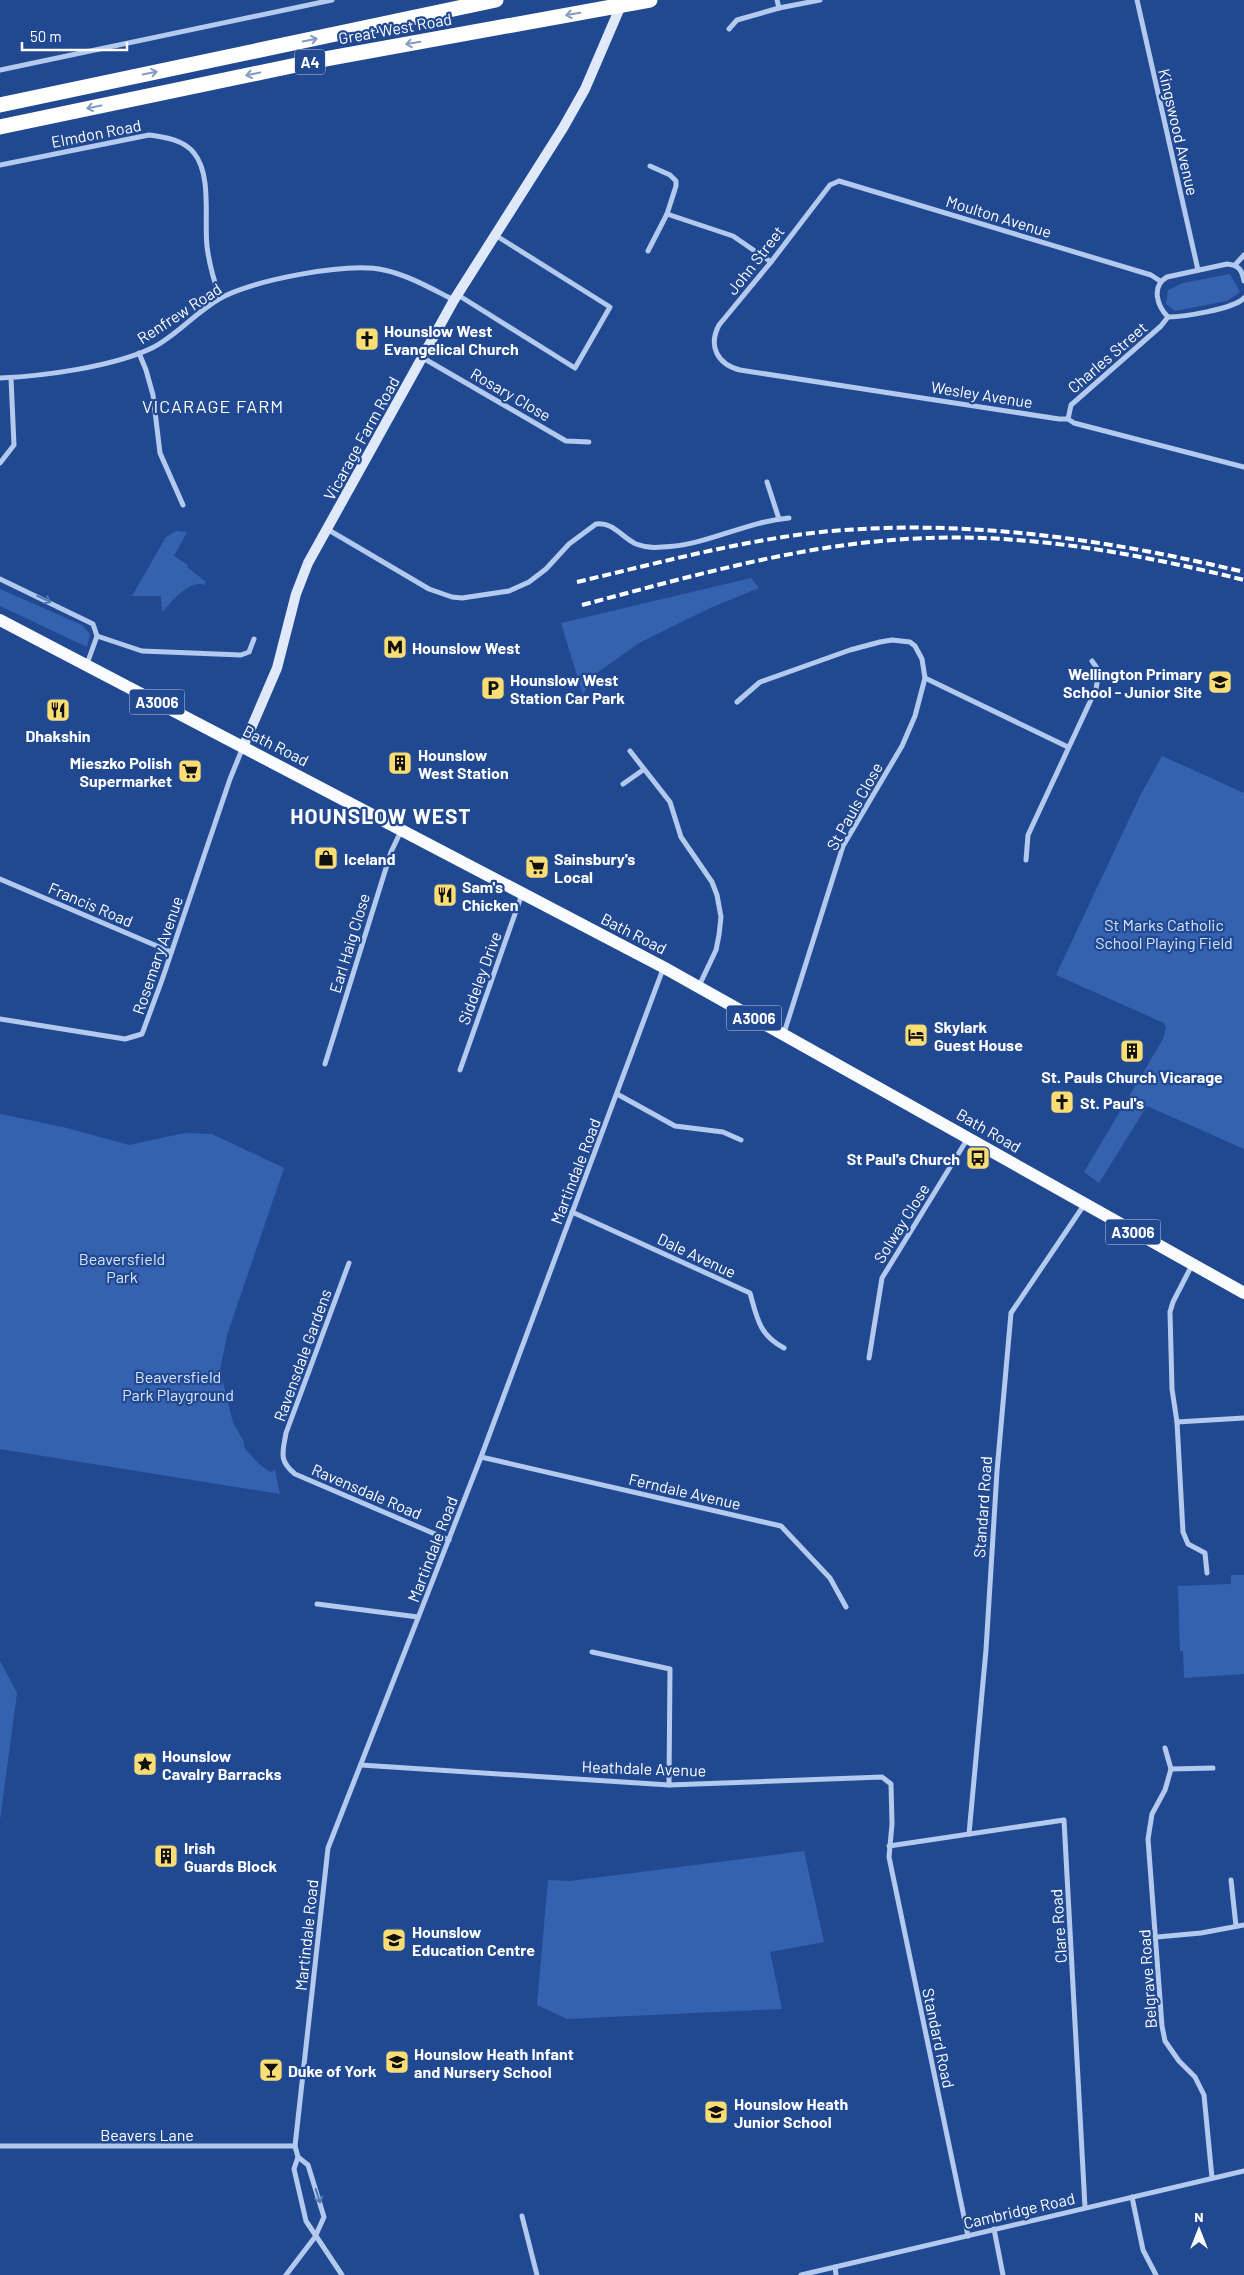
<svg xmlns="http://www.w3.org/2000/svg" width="1244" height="2275" font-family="Barlow,sans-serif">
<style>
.green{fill:#3562af}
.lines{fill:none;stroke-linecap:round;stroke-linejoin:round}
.street{stroke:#b3c9ed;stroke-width:5}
.secondary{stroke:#dfe9fa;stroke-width:10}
.primary{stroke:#f9fbff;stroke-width:12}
.highway{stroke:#fff;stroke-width:15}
.rail{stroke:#fff;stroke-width:4;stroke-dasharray:9 4;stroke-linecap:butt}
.oneway{stroke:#859bc3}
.oneway2{stroke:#5476b2}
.labels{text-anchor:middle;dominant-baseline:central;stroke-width:4.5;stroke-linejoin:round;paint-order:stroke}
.shield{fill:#214992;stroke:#bcc8de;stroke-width:1}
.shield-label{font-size:15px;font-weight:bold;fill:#fff}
.street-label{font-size:16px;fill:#fff;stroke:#214992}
.poi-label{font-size:16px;font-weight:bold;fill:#fff;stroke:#214992;text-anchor:start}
.park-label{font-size:16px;fill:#d8e5fa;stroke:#214992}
.neighbourhood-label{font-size:18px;letter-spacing:1px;fill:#fff;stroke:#214992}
.district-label{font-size:21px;font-weight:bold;letter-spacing:1px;fill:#fff;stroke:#214992}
</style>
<rect width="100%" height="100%" fill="#214992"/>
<g class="green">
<path d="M1230,274L1240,292L1227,301L1175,311L1166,304L1168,290L1183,283Z"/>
<path d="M176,531L187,532L174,556L188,565L187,567L206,582L204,585C189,579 171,603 162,612L161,596H132L166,537Z"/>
<path d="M751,578L759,588L710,608L639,643L591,677L583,695L561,623Z"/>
<path d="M0,589L82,625L90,634L87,647L0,606Z"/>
<path d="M1162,756L1244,793V1149L1147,1106L1099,1183L1084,1172L1163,1039L1166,1028L1164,1023L1056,975L1141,794Z"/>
<path d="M0,1114L63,1127L129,1145L185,1133L212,1134L284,1168L227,1335L220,1370L233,1423L243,1440L245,1449L259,1464L270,1472L275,1470L280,1494L0,1449Z"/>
<path d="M1231,1575H1244V1674L1184,1678L1183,1651H1180L1178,1586L1231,1584Z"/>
<path d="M0,1661L17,1693L0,1820Z"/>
<path d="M804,1851L824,1942L770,1952L782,2009L567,2019L537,2005L548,1880L570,1881Z"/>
</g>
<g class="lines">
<g class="street">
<path d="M777,0L779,8"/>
<path d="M1137,0L1198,270"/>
<path d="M729,29L737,20L779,8L820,0"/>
<path d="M0,70L332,0"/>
<path d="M0,165L149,135C165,137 184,140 194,153C212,175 204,219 207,246C209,264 214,281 220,298"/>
<path d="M650,166L670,175L676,181V186L667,214L733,236L771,262"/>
<path d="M648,251L667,214"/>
<path d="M1235,265L1244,255"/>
<path d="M1160,281L1151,275L839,181L830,185L771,262L719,325C708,346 717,364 740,370L1059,419H1068L1074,423L1244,467"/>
<path d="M1244,281C1242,270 1239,265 1227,264L1167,277C1151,286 1157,306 1168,317C1183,317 1234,309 1244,298"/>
<path d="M458,295L575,368L610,307L495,235"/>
<path d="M139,353L146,370L153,395L160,453L183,505"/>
<path d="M423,358L566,441L589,442"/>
<path d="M0,378C44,376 112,367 152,348C176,336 195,313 219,299C251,280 348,262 384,270C408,275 432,289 454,300"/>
<path d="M1068,419L1071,405L1161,326L1168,317"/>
<path d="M0,463L14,445L11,378"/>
<path d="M767,482L779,519"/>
<path d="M327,529L429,589L452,597L462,598L509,591L529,582L546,569L569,544L596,524C614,522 621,537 636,544C644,547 654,548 662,547C706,546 744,522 789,518"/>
<path d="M0,579L93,624L97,636L87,664"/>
<path d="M97,636L142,651L241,655L249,652L254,639"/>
<path d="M925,678L1068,747"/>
<path d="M737,702L760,682L850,650L880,642L892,640L910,642L915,646L922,659L925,678L915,716L902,746L843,846L784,1033"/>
<path d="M630,751L670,802L681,837L712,882L717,895L721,917L719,935L716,950L699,986"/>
<path d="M623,784L643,770"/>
<path d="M1026,860L1028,835L1096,689L1099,671L1092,661"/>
<path d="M0,879L171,952"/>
<path d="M0,1019L125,1039L142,1034L162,980L230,779L243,747"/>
<path d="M325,1064L391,852L401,831"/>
<path d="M460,1070L522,894"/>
<path d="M617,1094L675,1126L723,1132L741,1140"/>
<path d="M572,1212L750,1293C757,1318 759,1335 784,1348"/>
<path d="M349,1263L286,1433C283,1452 278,1460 295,1474L449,1540"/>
<path d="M1192,1265L1173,1302L1170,1312L1172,1389L1177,1422L1183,1532L1188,1544L1205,1553L1207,1573"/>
<path d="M869,1358L882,1278L968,1138"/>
<path d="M1177,1422L1244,1418"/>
<path d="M481,1457L781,1526L830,1578L846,1607"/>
<path d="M317,1604L418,1617"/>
<path d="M592,1652L670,1669L669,1785"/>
<path d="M1165,1748L1171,1769L1165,1790L1152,1814L1148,1839L1162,2026L1165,2041L1179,2061L1195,2077L1204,2095L1212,2178"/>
<path d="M361,1765L669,1785L882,1777L891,1784L892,1824L889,1857L968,2236"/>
<path d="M1171,1769L1213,1768"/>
<path d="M969,1834L986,1650L997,1471L1011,1313L1084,1205"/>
<path d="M889,1846L1064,1820L1085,2207"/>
<path d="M1231,1880L1236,1926"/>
<path d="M1157,1937L1201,1933L1244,1925"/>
<path d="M0,2146H295"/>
<path d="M298,2157L294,2169L306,2221L342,2275"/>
<path d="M1132,2197L1143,2250L1156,2275"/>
<path d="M522,2216L537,2275"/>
<path d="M994,2229L1003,2275"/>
<path d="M835,2267L836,2275"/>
<path d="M286,2275L315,2237L324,2217L308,2165L298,2157L295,2146L328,1848L481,1457L663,969"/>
<path d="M801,2275L1244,2171"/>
</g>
<path class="secondary" d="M243,747L277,668L296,594L308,563L454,300L563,128L585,89L622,3"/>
<path class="primary" d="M0,620L663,967L1244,1293"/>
<g class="highway">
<path d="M0,105L496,0"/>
<path d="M0,127L325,59L650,0"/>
</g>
<g class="rail">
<path d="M577,582C658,563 739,541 821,532C964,518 1105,539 1244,572"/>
<path d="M582,605C696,575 812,541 930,538C1033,534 1144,555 1244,580"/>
</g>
</g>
<defs><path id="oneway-shaft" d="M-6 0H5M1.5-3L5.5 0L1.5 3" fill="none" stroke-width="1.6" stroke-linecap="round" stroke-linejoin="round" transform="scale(1.25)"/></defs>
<g class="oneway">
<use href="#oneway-shaft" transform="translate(573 14) rotate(170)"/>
<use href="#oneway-shaft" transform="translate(310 40) rotate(-12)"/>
<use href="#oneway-shaft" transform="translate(413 43) rotate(170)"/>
<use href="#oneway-shaft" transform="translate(150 73) rotate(-12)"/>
<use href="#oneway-shaft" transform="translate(253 74) rotate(168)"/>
<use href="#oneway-shaft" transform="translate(94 107) rotate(168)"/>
</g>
<g class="oneway2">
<use href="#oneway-shaft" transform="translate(44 599) rotate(25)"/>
<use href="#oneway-shaft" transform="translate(318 2196) rotate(72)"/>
</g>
<defs>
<g id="church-square" transform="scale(1.25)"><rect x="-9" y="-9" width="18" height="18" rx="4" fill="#fade74" stroke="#214992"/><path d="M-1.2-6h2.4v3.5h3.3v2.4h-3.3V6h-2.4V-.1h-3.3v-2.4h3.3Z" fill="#111"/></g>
<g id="metro-square" transform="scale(1.25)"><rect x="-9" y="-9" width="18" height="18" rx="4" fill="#fade74" stroke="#214992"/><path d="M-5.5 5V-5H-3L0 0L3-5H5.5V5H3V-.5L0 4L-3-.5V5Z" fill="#111"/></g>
<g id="school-square" transform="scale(1.25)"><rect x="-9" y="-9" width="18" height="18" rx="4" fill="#fade74" stroke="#214992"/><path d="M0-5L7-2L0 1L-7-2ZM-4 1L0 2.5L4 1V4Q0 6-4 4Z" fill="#111"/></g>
<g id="parking-square" transform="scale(1.25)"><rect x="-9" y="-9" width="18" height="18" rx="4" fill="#fade74" stroke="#214992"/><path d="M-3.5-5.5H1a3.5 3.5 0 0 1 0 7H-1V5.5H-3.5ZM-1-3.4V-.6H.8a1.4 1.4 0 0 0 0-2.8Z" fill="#111"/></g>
<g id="restaurant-square" transform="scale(1.25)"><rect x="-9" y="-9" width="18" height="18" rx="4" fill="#fade74" stroke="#214992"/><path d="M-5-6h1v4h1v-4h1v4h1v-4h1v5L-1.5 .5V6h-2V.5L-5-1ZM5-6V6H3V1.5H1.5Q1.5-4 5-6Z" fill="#111"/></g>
<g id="building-square" transform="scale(1.25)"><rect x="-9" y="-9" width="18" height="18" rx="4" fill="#fade74" stroke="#214992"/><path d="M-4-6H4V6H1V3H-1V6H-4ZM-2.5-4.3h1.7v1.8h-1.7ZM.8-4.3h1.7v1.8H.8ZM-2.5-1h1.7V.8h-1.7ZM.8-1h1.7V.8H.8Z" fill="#111"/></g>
<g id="supermarket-square" transform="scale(1.25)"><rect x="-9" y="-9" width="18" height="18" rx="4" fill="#fade74" stroke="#214992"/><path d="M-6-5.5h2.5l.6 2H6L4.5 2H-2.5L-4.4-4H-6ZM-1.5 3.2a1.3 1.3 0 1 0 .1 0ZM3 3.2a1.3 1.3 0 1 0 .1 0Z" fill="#111"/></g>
<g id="shop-square" transform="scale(1.25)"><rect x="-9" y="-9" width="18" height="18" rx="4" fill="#fade74" stroke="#214992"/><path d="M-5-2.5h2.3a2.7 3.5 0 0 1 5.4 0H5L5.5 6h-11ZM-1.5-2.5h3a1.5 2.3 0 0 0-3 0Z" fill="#111"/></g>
<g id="hotel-square" transform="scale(1.25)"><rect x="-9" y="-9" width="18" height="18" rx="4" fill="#fade74" stroke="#214992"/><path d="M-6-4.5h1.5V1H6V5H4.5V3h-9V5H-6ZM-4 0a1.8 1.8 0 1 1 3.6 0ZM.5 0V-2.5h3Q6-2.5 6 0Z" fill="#111"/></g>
<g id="bus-square" transform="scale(1.25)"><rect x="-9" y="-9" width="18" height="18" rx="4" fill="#fade74" stroke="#214992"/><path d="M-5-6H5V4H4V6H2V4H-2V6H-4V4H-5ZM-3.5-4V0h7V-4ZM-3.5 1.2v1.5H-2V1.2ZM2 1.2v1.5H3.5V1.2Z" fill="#111"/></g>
<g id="sight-square" transform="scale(1.25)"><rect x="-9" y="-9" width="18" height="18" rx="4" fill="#fade74" stroke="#214992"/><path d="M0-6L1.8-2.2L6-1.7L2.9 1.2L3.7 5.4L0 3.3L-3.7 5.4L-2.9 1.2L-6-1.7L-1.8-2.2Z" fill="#111"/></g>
<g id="bar-square" transform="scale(1.25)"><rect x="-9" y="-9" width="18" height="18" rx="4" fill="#fade74" stroke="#214992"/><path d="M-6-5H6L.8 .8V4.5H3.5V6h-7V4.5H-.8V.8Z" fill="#111"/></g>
</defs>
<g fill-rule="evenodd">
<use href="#church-square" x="367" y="339"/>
<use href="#metro-square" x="395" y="647"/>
<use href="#school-square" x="1220" y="682"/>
<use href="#parking-square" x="493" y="688"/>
<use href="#restaurant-square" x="58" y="710"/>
<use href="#building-square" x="400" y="763"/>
<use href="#supermarket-square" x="190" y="771"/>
<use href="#shop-square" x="326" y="858"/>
<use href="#supermarket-square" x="537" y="867"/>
<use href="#restaurant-square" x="445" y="895"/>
<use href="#hotel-square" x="916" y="1035"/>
<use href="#building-square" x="1132" y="1051"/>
<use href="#church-square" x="1062" y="1102"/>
<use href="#bus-square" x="978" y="1158"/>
<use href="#sight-square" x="145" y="1764"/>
<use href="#building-square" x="166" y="1856"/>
<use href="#school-square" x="394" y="1940"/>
<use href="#school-square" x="397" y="2062"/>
<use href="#bar-square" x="271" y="2070"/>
<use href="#school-square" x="716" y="2112"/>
</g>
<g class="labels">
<g class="shield">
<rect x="295" y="49.5" width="30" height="25" rx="4"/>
<rect x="129.5" y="689.5" width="55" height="25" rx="4"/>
<rect x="726.5" y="1005.5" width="55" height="25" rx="4"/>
<rect x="1105.5" y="1219.5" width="55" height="25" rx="4"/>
</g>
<g class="shield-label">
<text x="310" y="62">A4</text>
<text x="157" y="702">A3006</text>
<text x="754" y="1018">A3006</text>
<text x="1133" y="1232">A3006</text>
</g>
<g class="street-label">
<text transform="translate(395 28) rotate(-10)">Great West Road</text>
<text transform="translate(1179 132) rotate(77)">Kingswood Avenue</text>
<text transform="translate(96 133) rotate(-11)">Elmdon Road</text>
<text transform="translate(999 216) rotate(17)">Moulton Avenue</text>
<text transform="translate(755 260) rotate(-52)">John Street</text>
<text transform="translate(179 313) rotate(-33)">Renfrew Road</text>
<text transform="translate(1107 357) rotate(-41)">Charles Street</text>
<text transform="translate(511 394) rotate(30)">Rosary Close</text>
<text transform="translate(982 394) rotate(9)">Wesley Avenue</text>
<text transform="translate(361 438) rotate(-61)">Vicarage Farm Road</text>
<text transform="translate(276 745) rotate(27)">Bath Road</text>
<text transform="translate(854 806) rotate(-61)">St Pauls Close</text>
<text transform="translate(91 904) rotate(23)">Francis Road</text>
<text transform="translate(634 933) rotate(27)">Bath Road</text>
<text transform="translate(349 943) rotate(-73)">Earl Haig Close</text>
<text transform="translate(157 955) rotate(-71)">Rosemary Avenue</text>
<text transform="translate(479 978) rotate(-70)">Siddeley Drive</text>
<text transform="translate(989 1130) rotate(30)">Bath Road</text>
<text transform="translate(575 1171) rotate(-69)">Martindale Road</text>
<text transform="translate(901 1223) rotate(-58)">Solway Close</text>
<text transform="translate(697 1255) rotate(25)">Dale Avenue</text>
<text transform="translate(302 1355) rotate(-70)">Ravensdale Gardens</text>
<text transform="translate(367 1491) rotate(23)">Ravensdale Road</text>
<text transform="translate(685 1491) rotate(13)">Ferndale Avenue</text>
<text transform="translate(982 1507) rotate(-86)">Standard Road</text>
<text transform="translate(432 1549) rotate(-69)">Martindale Road</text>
<text transform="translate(644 1768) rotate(2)">Heathdale Avenue</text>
<text transform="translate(1058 1926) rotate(-94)">Clare Road</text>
<text transform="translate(306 1935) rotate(-84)">Martindale Road</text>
<text transform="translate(1147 1979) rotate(-94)">Belgrave Road</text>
<text transform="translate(939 2038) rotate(78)">Standard Road</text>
<text x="147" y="2134">Beavers Lane</text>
<text transform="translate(1019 2210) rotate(-13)">Cambridge Road</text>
</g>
<g class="poi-label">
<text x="384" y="330">Hounslow West<tspan x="384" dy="18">Evangelical Church</tspan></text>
<text x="412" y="647">Hounslow West</text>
<text x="1202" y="673" text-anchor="end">Wellington Primary<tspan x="1202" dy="18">School - Junior Site</tspan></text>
<text x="510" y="679">Hounslow West<tspan x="510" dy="18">Station Car Park</tspan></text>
<text x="58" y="735" text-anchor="middle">Dhakshin</text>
<text x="418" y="754">Hounslow<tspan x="418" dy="18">West Station</tspan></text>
<text x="172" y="762" text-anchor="end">Mieszko Polish<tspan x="172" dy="18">Supermarket</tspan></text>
<text x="344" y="858">Iceland</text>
<text x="554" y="858">Sainsbury's<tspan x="554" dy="18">Local</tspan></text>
<text x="462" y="886">Sam's<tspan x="462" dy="18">Chicken</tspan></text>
<text x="934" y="1026">Skylark<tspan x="934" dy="18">Guest House</tspan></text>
<text x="1132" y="1076" text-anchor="middle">St. Pauls Church Vicarage</text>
<text x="1080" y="1102">St. Paul's</text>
<text x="960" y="1158" text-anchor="end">St Paul's Church</text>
<text x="162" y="1755">Hounslow<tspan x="162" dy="18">Cavalry Barracks</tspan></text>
<text x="184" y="1847">Irish<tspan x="184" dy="18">Guards Block</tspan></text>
<text x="412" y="1931">Hounslow<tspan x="412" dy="18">Education Centre</tspan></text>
<text x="414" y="2053">Hounslow Heath Infant<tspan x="414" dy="18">and Nursery School</tspan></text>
<text x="288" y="2070">Duke of York</text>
<text x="734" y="2103">Hounslow Heath<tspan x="734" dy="18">Junior School</tspan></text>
</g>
<g class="park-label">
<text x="1164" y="924">St Marks Catholic<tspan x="1164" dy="18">School Playing Field</tspan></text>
<text x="122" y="1258">Beaversfield<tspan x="122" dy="18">Park</tspan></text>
<text x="178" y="1376">Beaversfield<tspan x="178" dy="18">Park Playground</tspan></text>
</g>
<g class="neighbourhood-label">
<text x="213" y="406">VICARAGE FARM</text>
</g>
<g class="district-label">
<text x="381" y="815">HOUNSLOW WEST</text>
</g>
</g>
<g transform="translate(1199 2230)" stroke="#214992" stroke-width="4" paint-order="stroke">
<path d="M0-4L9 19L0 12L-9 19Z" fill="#ffffff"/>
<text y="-8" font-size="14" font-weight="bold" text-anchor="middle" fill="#ffffff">N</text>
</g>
<path d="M22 42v8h105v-8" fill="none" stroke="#ffffff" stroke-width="2.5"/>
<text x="30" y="42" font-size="15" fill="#ffffff" stroke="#214992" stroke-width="4" paint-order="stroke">50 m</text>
</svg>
